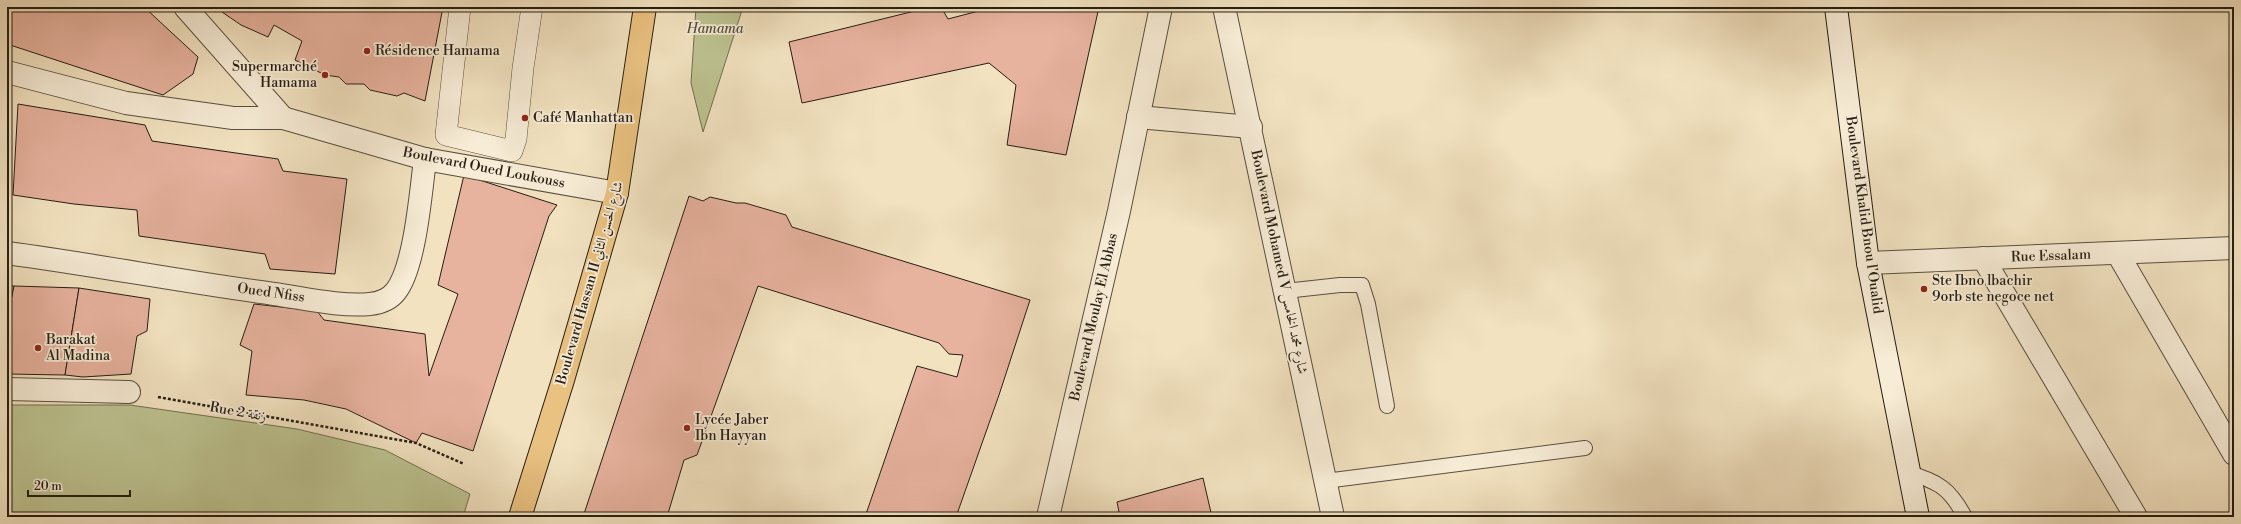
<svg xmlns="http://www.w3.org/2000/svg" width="2241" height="524" font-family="'Libre Bodoni',Amiri,serif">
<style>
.green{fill:#bdc391;stroke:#727052}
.building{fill:#e7b29e;stroke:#261e14}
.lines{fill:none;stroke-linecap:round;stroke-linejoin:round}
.service-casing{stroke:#594f3f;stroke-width:16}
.pedestrian-casing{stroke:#594f3f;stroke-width:22}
.minor-casing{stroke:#594f3f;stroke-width:24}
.secondary-casing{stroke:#261e14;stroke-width:24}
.primary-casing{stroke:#261e14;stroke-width:24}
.path{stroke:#261e14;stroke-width:2.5;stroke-dasharray:3 2;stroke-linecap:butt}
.service{stroke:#f7ecd6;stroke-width:14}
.pedestrian{stroke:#f7ecd6;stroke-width:21}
.minor{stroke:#f7ecd6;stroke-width:22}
.secondary{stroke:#f7ecd6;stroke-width:22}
.primary{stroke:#e9c180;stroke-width:22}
.poi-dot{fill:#8f2418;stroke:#f7ecd6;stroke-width:1.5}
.labels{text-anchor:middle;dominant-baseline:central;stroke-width:3.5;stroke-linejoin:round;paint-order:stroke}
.park-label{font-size:14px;font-style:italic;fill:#53503a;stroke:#f7ecd6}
.poi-label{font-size:14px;fill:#261e14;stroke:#f7ecd6;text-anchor:start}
.street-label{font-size:14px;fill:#261e14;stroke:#f7ecd6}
</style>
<rect width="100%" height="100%" fill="#f2e2c0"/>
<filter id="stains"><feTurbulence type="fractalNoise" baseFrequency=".005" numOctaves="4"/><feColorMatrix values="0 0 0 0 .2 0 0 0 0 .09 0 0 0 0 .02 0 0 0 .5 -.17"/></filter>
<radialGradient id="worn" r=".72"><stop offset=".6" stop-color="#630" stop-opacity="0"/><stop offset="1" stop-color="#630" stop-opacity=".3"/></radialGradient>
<g class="green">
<path d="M696,7H743L703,132L691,83Z"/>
<path d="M7,405H130L297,429L385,450L470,494L463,517H7Z"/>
</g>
<g class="building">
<path d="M7,7H144L198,57L193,74L163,95L7,44Z"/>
<path d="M219,7H443L425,101L404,93L397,96L370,90L364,84H346L339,77L325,75L295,60L302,41L274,25L268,37L241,25L222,12Z"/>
<path d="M931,7H941L948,19L994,7H1099L1066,155L1007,145L1016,85L989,63L802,103L789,42Z"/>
<path d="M18,104L145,125L152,141L278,159L283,171L347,179L335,274L270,269L265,254L139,236L137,210L74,204L13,195Z"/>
<path d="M464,175L557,205L549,216L473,451L422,433L416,443L346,409L304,400L246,395L252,351L240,345L254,304L317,311L324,320L425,334L429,376L458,294L438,285Z"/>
<path d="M689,196L703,201L710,197L736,203H745L786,215L792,227L1030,300L999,395L956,517H865L917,366L957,377L963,355L949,354L939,343L758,286L697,455L684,460L667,517H583Z"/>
<path d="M7,286H14L7,321Z"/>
<path d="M14,286L79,288L65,375L7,374V321Z"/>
<path d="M79,288L150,299L147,331L137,336L131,374L83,377L65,375Z"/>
<path d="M1203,478L1212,517H1120L1117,502Z"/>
</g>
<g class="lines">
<g class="service-casing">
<g id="service">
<path d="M1285,291L1340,285H1362L1368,304L1387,406"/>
<path d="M1908,472C1939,483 1949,487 1965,517"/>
<path d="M1325,481L1585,448"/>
</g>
</g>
<g class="pedestrian-casing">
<path id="pedestrian" d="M460,7L446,135L512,151L516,139L523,68L532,7"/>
</g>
<g class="minor-casing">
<g id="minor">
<path d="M185,7L283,118"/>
<path d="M1224,7L1333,517"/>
<path d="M7,72L126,103L233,118H283L425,159L617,193"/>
<path d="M1138,117L1251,127"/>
<path d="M7,253C96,265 185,282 274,294C303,298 341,307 370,304C380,303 390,299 396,291C415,267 421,191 425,159"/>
<path d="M2118,254L2234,454"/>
<path d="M1983,258L2136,517"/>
<path d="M1868,263L2234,248"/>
<path d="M7,389L129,392"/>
<path d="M1048,517L1119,211L1161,7"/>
</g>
</g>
<g class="secondary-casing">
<path id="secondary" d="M1836,7L1868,263L1918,517"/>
</g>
<g class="primary-casing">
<path id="primary" d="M520,517L563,380L617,193L645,7"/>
</g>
<path class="path" d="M158,397L416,443L464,464"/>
<use href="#service" class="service"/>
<use href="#pedestrian" class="pedestrian"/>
<use href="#minor" class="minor"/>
<use href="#secondary" class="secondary"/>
<use href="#primary" class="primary"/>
</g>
<g class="poi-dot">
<circle cx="367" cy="51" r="4"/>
<circle cx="325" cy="75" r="4"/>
<circle cx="525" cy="118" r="4"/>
<circle cx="1924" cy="289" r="4"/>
<circle cx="38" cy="348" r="4"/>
<circle cx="687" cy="428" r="4"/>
</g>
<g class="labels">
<g class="park-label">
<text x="715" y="29">Hamama</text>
</g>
<g class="poi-label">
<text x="375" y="51">Résidence Hamama</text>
<text x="317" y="67" text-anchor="end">Supermarché<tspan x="317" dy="16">Hamama</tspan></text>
<text x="533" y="118">Café Manhattan</text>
<text x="1932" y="281">Ste Ibno lbachir<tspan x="1932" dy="16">9orb ste negoce net</tspan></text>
<text x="46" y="340">Barakat<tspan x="46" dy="16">Al Madina</tspan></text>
<text x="695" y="420">Lycée Jaber<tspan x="695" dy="16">Ibn Hayyan</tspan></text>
</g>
<g class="street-label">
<text transform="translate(484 168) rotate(11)">Boulevard Oued Loukouss</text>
<text transform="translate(1864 215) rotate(82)">Boulevard Khalid Bnou l'Oualid</text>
<text transform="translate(2051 256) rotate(-2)">Rue Essalam</text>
<text transform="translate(1279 262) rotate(78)">Boulevard Mohamed V شارع محمد الخامس</text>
<text transform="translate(590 283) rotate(-74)">Boulevard Hassan II شارع الحسن الثاني</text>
<text transform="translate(271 293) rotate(8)">Oued Nfiss</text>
<text transform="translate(1094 317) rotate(-77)">Boulevard Moulay El Abbas</text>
<text transform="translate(238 412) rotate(10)">Rue 2 زنقة</text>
</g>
</g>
<rect width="2241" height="524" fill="none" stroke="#f2e2c0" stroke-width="24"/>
<rect x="8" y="8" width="2225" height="508" fill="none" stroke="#261e14" stroke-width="2"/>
<rect x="12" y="12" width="2217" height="500" fill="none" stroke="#261e14"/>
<path d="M28 490v6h102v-6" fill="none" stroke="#261e14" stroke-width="2"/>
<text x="34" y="490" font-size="12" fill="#261e14" stroke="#f7ecd6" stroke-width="3" paint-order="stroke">20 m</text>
<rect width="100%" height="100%" filter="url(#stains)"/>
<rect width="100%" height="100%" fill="url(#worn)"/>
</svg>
